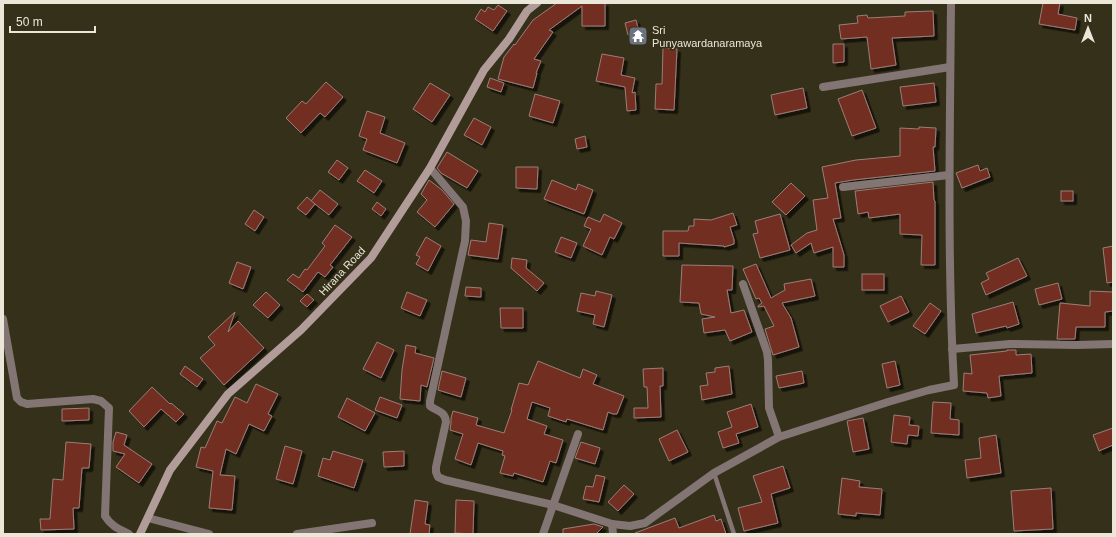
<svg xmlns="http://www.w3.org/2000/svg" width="1116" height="537" font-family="Arial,sans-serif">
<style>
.building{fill:#732d23;stroke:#9b7e78;filter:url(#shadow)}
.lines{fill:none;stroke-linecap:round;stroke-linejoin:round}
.lane{stroke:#827573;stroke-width:4.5}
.street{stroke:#827573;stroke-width:8}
.secondary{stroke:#b19c99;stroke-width:8}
.labels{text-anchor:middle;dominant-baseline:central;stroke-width:3.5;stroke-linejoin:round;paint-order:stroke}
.poi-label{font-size:11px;fill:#eae7d9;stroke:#353019;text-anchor:start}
.street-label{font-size:11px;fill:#eae7d9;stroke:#353019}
</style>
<defs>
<filter id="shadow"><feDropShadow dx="3.5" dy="3.5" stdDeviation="0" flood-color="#0009"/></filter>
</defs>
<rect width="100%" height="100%" fill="#353019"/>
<g class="building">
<path d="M557,3H605V26H582V6L549,30L553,32L534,59L541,61L536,73H537L533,88L498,79L504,57L514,44L515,45L533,20Z"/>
<path d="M1043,3H1060L1058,14L1077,18L1075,30L1039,24Z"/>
<path d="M498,5L507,11L493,31L475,19L481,9L485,12L488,7L494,10Z"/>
<path d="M933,11L934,36L892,38L896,65L871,69L867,37L841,39L839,25L858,23L857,16L867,15L868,18L905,16V12Z"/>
<path d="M636,20L639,32L628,35L625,23Z"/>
<path d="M833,44H844V62L833,63Z"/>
<path d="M663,48L677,49L674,110L655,109L656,84H662Z"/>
<path d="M602,54L624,58L621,75L635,78L632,93L635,92L636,110L627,111L625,87L596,81Z"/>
<path d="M490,78L504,83L501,92L487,87Z"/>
<path d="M326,82L343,97L325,117L320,113L301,133L286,118L302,101L306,104Z"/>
<path d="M430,83L450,95L432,122L413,109Z"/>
<path d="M934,83L936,102L903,106L900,87Z"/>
<path d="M803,88L807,108L775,115L771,95Z"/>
<path d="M862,90L876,128L852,136L838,99Z"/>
<path d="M535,94L560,101L553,123L529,116Z"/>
<path d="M367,111L385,117L380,133L405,143L397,163L363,150L367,139L359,136Z"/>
<path d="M474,118L491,127L482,145L464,135Z"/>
<path d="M919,127L936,128L935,147H933L935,171L853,180L835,183L841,218L833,219L844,255V267H833V247L814,253L811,243L796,253L791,245L807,233L817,230L813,200L828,198L822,167L856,160L900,156V128L919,129Z"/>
<path d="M585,136L587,147L577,149L575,139Z"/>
<path d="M447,152L478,171L467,188L441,173L437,168Z"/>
<path d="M337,160L348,168L339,180L328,172Z"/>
<path d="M978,165L980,171L987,168L990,177L962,188L956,173Z"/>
<path d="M516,167H538L537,189L516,188Z"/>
<path d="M365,170L382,181L374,193L357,181Z"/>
<path d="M429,180L442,190L454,204L435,227L417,212L427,200L421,194Z"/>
<path d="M552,180L576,190L578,184L593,190L584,214L544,199Z"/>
<path d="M933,182L934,200L935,201V265H921L922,235L900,234V214L869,218L868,212L858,214L855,191Z"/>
<path d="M791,183L805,196L786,215L772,202Z"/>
<path d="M320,190L338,204L329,215L311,201Z"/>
<rect x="1061" y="191" width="12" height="10"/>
<path d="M307,197L315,204L306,215L297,208Z"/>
<path d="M377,202L386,209L381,216L372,209Z"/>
<path d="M254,210L264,217L255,231L245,224Z"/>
<path d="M733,213L737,225L730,227L734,240V244L724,247V246L679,243V256H663V231H688L689,226H694V219L711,220Z"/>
<path d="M604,214L622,223L614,239L610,237L602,255L583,246L591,229L584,226L588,217L600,222Z"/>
<path d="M780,214L790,250L760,258L753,234L758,233L755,221Z"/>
<path d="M489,223L503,225L498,259L468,255L471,240L486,242Z"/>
<path d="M335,225L352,237L330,265L333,267L325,277L318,272L303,292L287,280L293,274L299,278L305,269L307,270L325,246L322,243Z"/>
<path d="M426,237L441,246L428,271L416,264L420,257L416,255Z"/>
<path d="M561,237L577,243L571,258L555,252Z"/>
<path d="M1113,246V282L1107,283L1103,248Z"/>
<path d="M512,258L527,260L526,268L544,283L537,291L511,268Z"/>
<path d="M1018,258L1027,276L986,295L981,283L989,279L986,273Z"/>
<path d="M237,262L251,267L243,289L229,283Z"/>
<path d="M756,264L771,298L785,290L784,284L811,279L815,296L782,303L791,318L799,347L773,355L765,329L774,326L764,306L758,307V306L762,303L759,298L756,299L743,269Z"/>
<path d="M682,265L733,266L732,290H727L731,313L744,310L752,332L730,341L725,330L704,333L702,319L715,317L701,314L699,303L680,302Z"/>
<rect x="862" y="274" width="22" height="16"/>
<path d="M1058,283L1062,299L1039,305L1035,289Z"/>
<path d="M466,287L481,288V297L465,296Z"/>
<path d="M596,291L612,295L604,327L593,324L595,315L577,311L581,293L595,296Z"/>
<path d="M1090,291L1113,292V311L1105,312V327H1076L1075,339H1057L1060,303L1090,306Z"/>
<path d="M266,292L280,305L268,318L253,305Z"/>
<path d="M407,292L427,300L420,316L401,308Z"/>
<path d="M307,294L314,300L307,307L300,301Z"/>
<path d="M901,296L909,312L888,322L880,306Z"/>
<path d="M1013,302L1019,324L1007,328L1006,326L976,333L972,314Z"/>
<path d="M930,303L941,311L925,334L913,326Z"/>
<path d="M500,308H523V328H501Z"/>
<path d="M235,312L228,332L238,321L264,348L224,385L200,358L215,345L208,337Z"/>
<path d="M377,342L394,350L381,378L363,369Z"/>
<path d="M406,345L416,347L415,353L434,358L427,387L421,385L420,401L400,399L402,370Z"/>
<path d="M1007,350H1016V355L1031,354L1032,373L999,376L1001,396L988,398L987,393L963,391L964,373L972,374L970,355L1007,351Z"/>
<path d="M538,361L580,378L583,369L597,375L593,384L624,396L617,414H613L608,412L603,430L567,419L566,422L548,416L550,408L532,402L527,419L547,426L544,434L563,440L556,463L550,461L543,482L514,473L513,476L500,473L505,456L502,455L503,451L478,443L471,465L455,459L463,434L450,430L451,423V418L453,411L478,418L476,425L504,433L512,410H511L519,383L528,385Z"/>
<path d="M895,361L900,385L887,388L882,364Z"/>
<path d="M185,366L203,379L197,387L180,374Z"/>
<path d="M729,366L732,394L702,400L700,386L708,385L706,373L715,372V368Z"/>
<path d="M663,368V386H660L661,417L634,418V408H648L647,387H644L643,369Z"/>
<path d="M442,371L466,378L461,397L438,390Z"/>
<path d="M802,371L804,383L779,388L776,376Z"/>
<path d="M256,384L278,394L268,414L272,416L264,431L249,424L236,454L226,449L220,475L235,476L232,510L209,508L213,471L196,467L201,447L205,448L217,421L222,423L235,397L247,403Z"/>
<path d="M152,387L170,404L171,403L184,414L176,422L161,409L144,427L129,411Z"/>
<path d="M380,397L402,405L397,418L375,410Z"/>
<path d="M347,398L375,413L365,431L338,417Z"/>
<path d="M933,402L951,403L950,419L959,420V435L931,433Z"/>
<path d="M751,404L758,427L736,434L739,443L723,448L718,432L732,427L727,412Z"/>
<path d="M89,408V420L62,421V409Z"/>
<path d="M894,415L910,417L909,425L919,426L918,436L908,435L907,444L891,442Z"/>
<path d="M863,418L869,449L853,452L847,421Z"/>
<path d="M1113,428V445L1099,451L1093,435Z"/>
<path d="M677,430L688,452L669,461L659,439Z"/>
<path d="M116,432L127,435L124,445L152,464L139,483L116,467L125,454L113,451V442Z"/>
<path d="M996,435L1001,473L967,478L965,460L981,458L979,438Z"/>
<path d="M66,442L91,444L89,468H82L79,508H73L74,529L41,530L40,519H50L53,479L63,480Z"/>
<path d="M581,442L600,448L595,464L575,458Z"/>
<path d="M285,446L302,451L293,484L276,479Z"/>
<path d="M333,451L363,460L354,488L318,476L323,458L330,460Z"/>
<path d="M404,451V466L384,467L383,452Z"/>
<path d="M783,466L790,488L771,494L778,523L744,531L738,508L762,502L753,476Z"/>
<path d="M596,475L605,477L599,502L583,499L586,486L593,487Z"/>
<path d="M842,478L860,481L859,487L882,489L880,515L856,513V516L838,514Z"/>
<path d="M624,485L634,494L618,511L608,502Z"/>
<path d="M1051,488L1053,529L1014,531L1011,491Z"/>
<path d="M415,500L428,502L425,524L430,525L429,534H410Z"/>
<path d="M456,500L474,501L473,534L455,533Z"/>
<path d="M714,515L716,521L721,519L726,534H635V533L675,518L679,528Z"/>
<path d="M594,524L603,527L596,534H563V529Z"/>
</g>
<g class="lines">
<path class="lane" d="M714,473L734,534"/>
<g class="street">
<path d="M823,87L950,67"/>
<path d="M430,168L463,207L466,221L465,241L430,401V406C438,412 445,411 446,422L436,467V472L438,477L445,480L553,505L612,524L630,526L645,523L714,473L779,437L888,402L929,390L954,385C947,258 950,130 951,3"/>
<path d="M843,187L949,175"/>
<path d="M743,284L767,352L768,360L769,408L779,437"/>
<path d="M3,319L17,398L21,402L27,404L93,399L101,401L109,408L105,516C111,526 119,529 129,534"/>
<path d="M952,349L1010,344L1077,345L1113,344"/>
<path d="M148,518L209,534"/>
<path d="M612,524L613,534"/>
<path d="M297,534L372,523"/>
<path d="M543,534L578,434"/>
</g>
<path class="secondary" d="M140,534L170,470L228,394L301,330L371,258L430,168L484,70L509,39L527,11L537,3"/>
</g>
<defs>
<g id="temple-square" transform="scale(1)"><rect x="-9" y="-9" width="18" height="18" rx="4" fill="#6b7280" stroke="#353019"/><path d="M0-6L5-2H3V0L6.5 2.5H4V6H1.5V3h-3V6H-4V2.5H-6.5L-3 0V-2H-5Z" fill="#fff"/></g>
</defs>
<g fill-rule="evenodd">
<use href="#temple-square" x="638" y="36"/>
</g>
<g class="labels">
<g class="poi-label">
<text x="652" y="30">Sri<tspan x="652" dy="13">Punyawardanaramaya</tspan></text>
</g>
<g class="street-label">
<text transform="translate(342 271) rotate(-47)">Hirana Road</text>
</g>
</g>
<rect width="1116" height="537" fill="none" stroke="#eae7d9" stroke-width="8"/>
<g transform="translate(1088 28)" stroke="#353019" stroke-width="3" paint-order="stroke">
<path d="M0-3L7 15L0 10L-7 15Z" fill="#eae7d9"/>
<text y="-6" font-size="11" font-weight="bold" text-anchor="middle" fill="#eae7d9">N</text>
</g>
<path d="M10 26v6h85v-6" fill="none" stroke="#eae7d9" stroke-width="2"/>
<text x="16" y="26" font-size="12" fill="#eae7d9" stroke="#353019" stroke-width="3" paint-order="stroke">50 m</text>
</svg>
